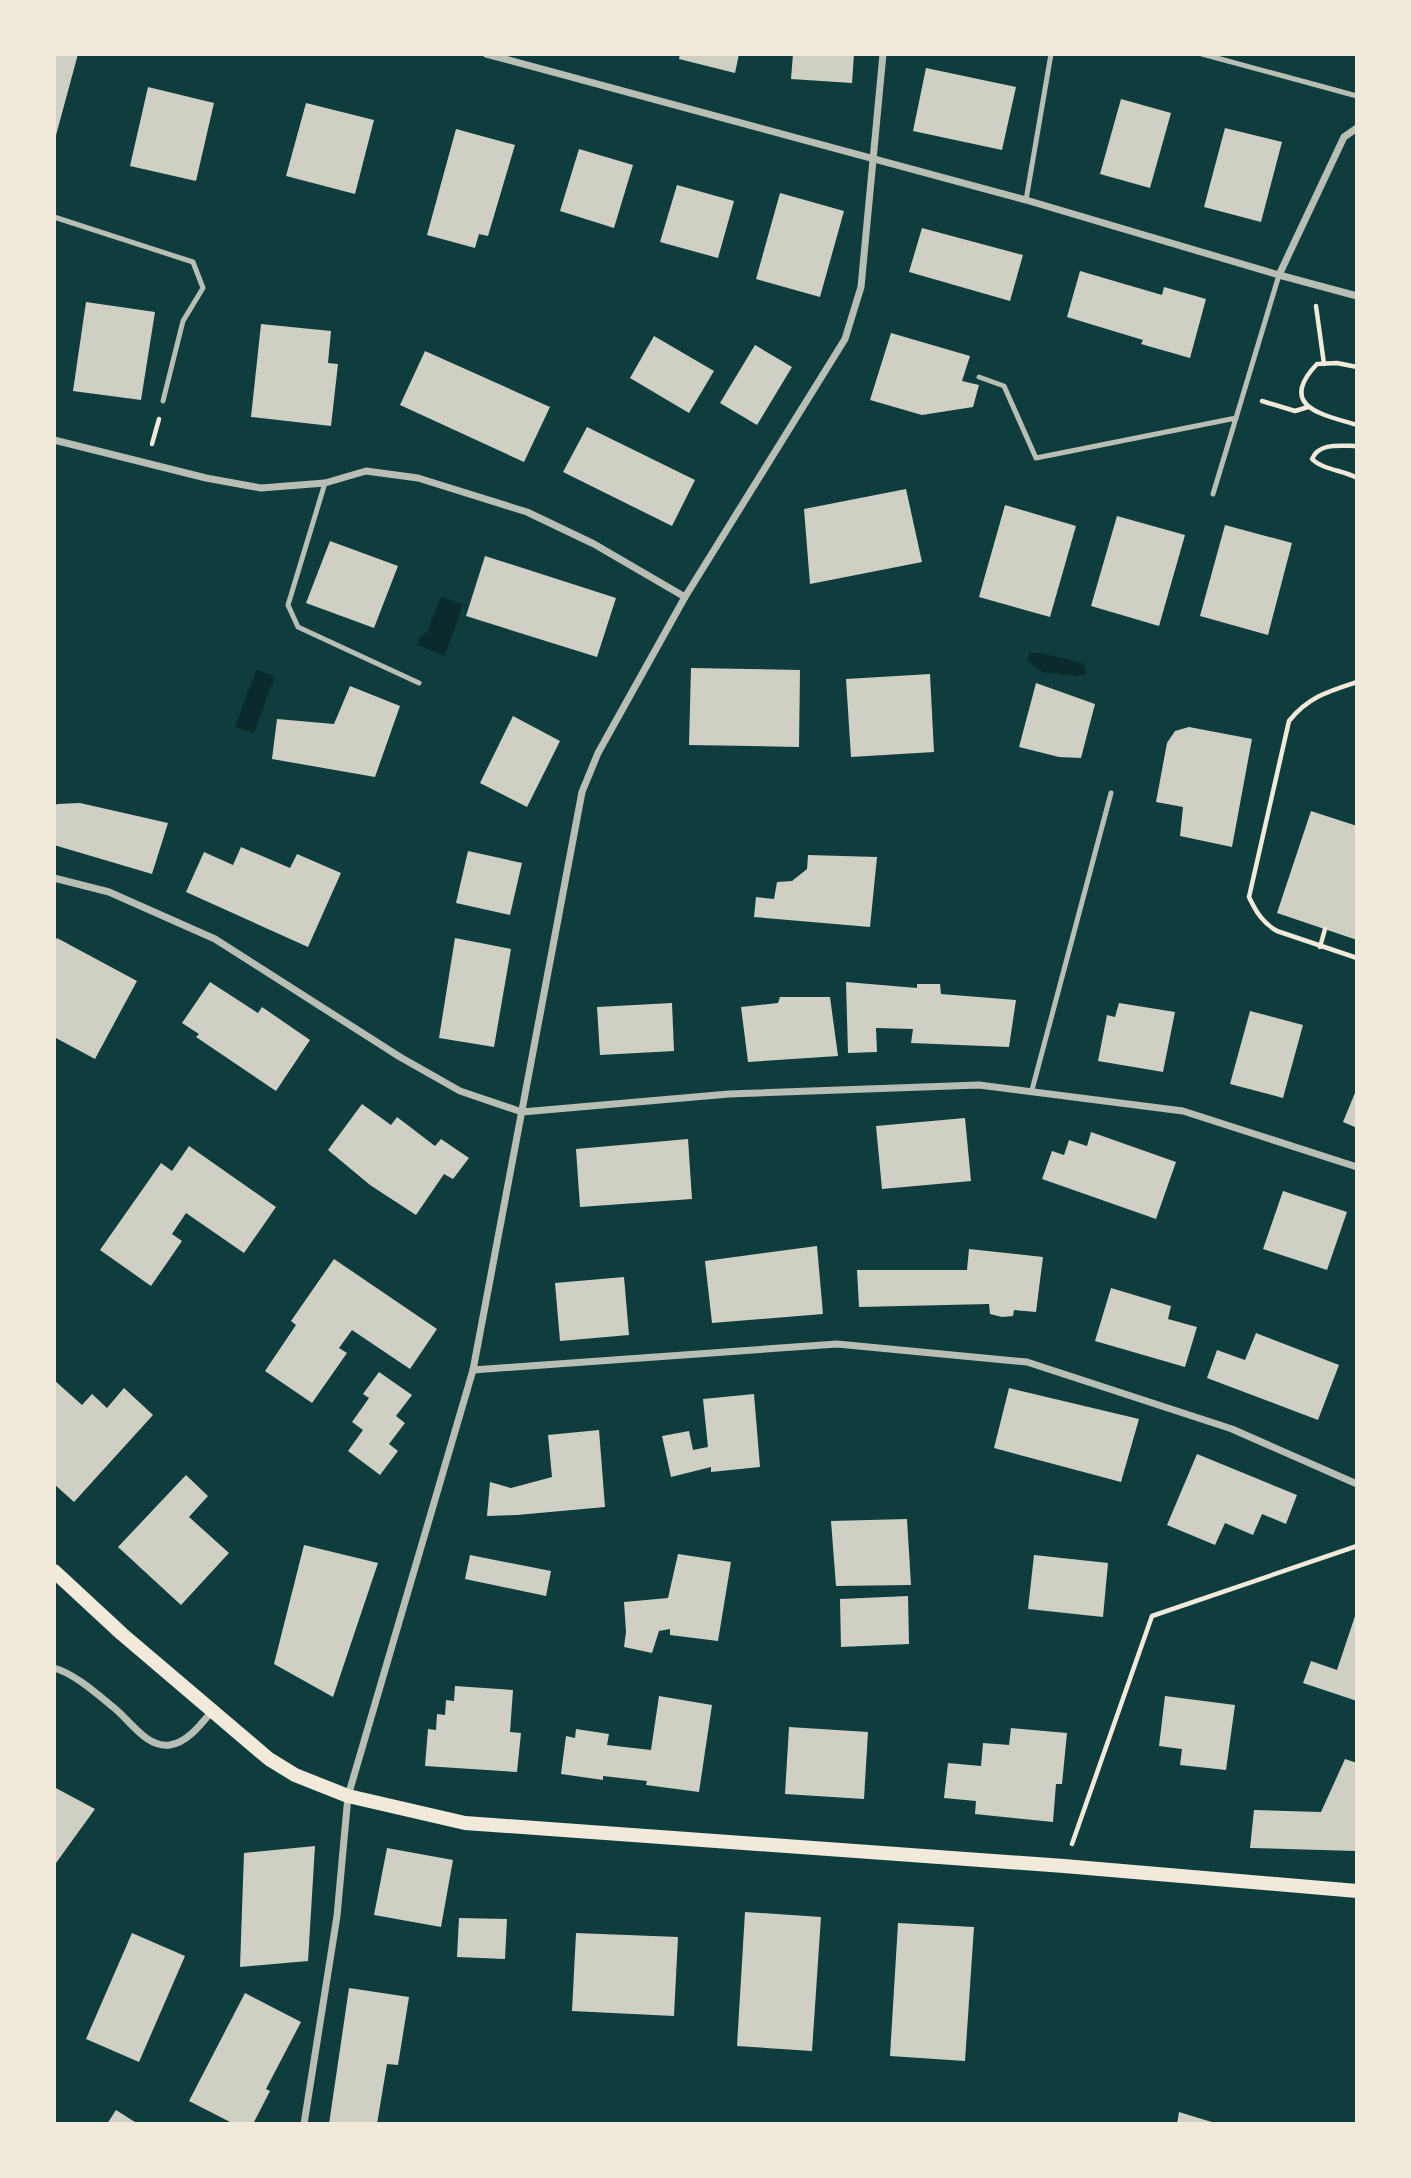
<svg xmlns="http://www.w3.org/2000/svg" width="1411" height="2178" font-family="Lato,sans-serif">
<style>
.water{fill:#0a2a2b}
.building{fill:#cfcfc3}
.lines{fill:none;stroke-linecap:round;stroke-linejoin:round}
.path{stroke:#f1e9da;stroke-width:4.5}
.service{stroke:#b8beb3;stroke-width:5}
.minor{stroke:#b8beb3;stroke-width:7}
.secondary{stroke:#f1e9da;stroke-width:14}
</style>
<rect width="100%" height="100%" fill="#0f3d3e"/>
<g class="water">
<path d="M441,597L463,604L445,656L417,645L420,637L427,632Z"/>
<path d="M1029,653H1041L1081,663L1084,664L1086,674L1076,676L1042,672L1027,660Z"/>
<path d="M256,670L275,676L254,733L235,727Z"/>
</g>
<g class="building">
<path d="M54,54H78L55,139H54Z"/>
<path d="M680,54H739L735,73L679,59Z"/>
<path d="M793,54H854L852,83L791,79Z"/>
<path d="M926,68L1016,87L1002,150L913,131Z"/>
<path d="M148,87L214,103L196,181L130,166Z"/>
<path d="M1121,99L1171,113L1150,188L1100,174Z"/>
<path d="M306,103L374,120L355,194L286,176Z"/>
<path d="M1225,128L1282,142L1261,222L1204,207Z"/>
<path d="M456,129L515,145L488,236L479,234L475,248L427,235Z"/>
<path d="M579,149L633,165L614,228L560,211Z"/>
<path d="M677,185L734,201L718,258L660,242Z"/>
<path d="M780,193L844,211L820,297L756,279Z"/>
<path d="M922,228L1023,255L1010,301L909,272Z"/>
<path d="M1080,271L1162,295L1164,287L1206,299L1190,358L1141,344L1143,340L1067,317Z"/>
<path d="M86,302L155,312L141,400L73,391Z"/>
<path d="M261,324L331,331L328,363L338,364L331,426L251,417Z"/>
<path d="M891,333L970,356L962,381L979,385L973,407L922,415L870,400Z"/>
<path d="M654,336L714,371L689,413L630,378Z"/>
<path d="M755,345L792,367L757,425L720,403Z"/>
<path d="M425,351L550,407L524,462L400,405Z"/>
<path d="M587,427L695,480L672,526L563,472Z"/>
<path d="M906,489L922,562L810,584L804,509Z"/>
<path d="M1005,505L1076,526L1050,617L979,597Z"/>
<path d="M1117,516L1185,535L1159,626L1091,606Z"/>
<path d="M1225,525L1292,543L1268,635L1200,616Z"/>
<path d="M330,541L398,566L374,628L306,603Z"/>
<path d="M485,556L616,598L597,657L466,616Z"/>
<path d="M691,668L800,670L799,747L689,745Z"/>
<path d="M930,674L934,752L851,757L846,679Z"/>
<path d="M1036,683L1095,704L1081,758L1059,757L1019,747Z"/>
<path d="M350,686L400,706L375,777L272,759L277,719L334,724Z"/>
<path d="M513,716L560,741L527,807L480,783Z"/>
<path d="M1189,727L1252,739L1232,847L1180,836L1183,807L1156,802L1167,743L1175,731Z"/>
<path d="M80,803L168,823L152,874L54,845V807L57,804Z"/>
<path d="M1311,811L1357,826V940L1277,913Z"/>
<path d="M241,847L290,868L297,854L341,873L308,947L186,892L204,852L233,865Z"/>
<path d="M468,851L522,863L510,915L456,903Z"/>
<path d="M808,855L877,857L870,927L754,917L756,897L774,899L777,882L792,881L807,869Z"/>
<path d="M57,938L137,981L95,1059L54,1037V942Z"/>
<path d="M455,938L511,949L494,1047L439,1038Z"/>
<path d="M210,982L258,1013L262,1007L310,1040L276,1091L196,1037L199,1034L182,1023Z"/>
<path d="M846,982L917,988V984H940L941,994L1016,1000L1009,1047L911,1043L913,1029L876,1028L877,1052L848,1053Z"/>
<path d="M780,997H830L838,1056L748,1062L741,1007L778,1003Z"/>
<path d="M672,1003L674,1051L600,1055L597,1007Z"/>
<path d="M1119,1003L1175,1012L1163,1072L1098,1061L1107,1015L1115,1017Z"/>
<path d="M1250,1011L1303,1025L1283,1098L1230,1084Z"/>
<path d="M1357,1088V1128L1343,1122Z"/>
<path d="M362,1104L391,1125L397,1117L435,1146L441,1139L469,1158L453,1179L444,1174L416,1215L370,1185L328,1150Z"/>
<path d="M965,1118L971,1181L882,1189L876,1126Z"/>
<path d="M1091,1132L1176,1162L1156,1219L1042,1179L1052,1151L1064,1155L1069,1140L1087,1146Z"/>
<path d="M688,1139L692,1199L580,1207L576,1149Z"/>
<path d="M189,1146L276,1207L244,1253L186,1213L172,1234L182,1241L151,1286L100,1250L161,1163L172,1171Z"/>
<path d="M1283,1191L1347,1212L1327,1270L1263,1249Z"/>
<path d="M817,1246L823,1314L712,1323L705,1261Z"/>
<path d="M969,1249L1043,1257L1036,1312L1014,1310L1013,1316L1002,1317L990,1314L989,1304L859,1307L857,1270H967Z"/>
<path d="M334,1259L437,1329L410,1369L352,1330L339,1348L347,1353L312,1403L265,1371L296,1325L291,1321Z"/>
<path d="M624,1277L629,1335L560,1341L555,1283Z"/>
<path d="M1111,1288L1171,1306L1168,1319L1197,1327L1185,1367L1095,1341Z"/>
<path d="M1256,1333L1339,1365L1318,1420L1207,1378L1217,1350L1245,1360Z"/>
<path d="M379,1372L412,1395L396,1416L405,1423L389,1444L398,1451L380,1475L348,1451L363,1430L352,1422L369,1398L363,1394Z"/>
<path d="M54,1380L82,1405L92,1394L107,1408L124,1388L153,1415L74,1502L54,1484Z"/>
<path d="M1009,1388L1139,1419L1121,1482L994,1448Z"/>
<path d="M754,1394L760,1467L711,1472V1467L671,1477L662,1436L689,1431L693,1450L708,1447L703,1399Z"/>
<path d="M599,1430L605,1507L517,1515L487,1516L490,1482L511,1488L552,1477L548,1435Z"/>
<path d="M1197,1454L1297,1495L1286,1524L1262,1514L1253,1535L1225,1523L1215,1545L1167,1525Z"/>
<path d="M186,1475L208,1496L189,1517L229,1553L181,1605L118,1547Z"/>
<path d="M907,1519L911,1585L836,1586L831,1521Z"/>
<path d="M304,1545L378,1563L333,1697L274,1664Z"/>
<path d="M678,1554L731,1562L718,1641L670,1635V1629L659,1631L652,1653L624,1647L626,1632L624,1602L668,1598Z"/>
<path d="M470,1555L551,1571L546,1596L465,1579Z"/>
<path d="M1034,1555L1108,1563L1103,1617L1028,1609Z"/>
<path d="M908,1596L909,1644L841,1647L840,1599Z"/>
<path d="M1356,1613H1357V1701L1303,1683L1311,1661L1337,1670Z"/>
<path d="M455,1686L513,1690L510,1732L521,1733L517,1772L425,1766L428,1729L436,1730L437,1714L445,1715L446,1700L454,1701Z"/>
<path d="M659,1696L712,1705L699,1792L646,1785L647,1781L603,1776V1780L561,1774L566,1736L575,1738L576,1729L609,1734L607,1745L651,1750Z"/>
<path d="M1165,1696L1235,1705L1226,1770L1180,1765L1182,1749L1159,1746Z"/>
<path d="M789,1727L868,1732L864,1799L785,1794Z"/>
<path d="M1011,1728L1067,1733L1062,1784H1056L1053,1822L975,1814L976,1801L944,1798L948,1763L981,1766L983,1743L1009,1745Z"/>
<path d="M1345,1759L1357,1763L1356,1851L1250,1848L1254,1810L1321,1812Z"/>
<path d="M54,1787L95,1809L56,1863L54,1861Z"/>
<path d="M315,1846L308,1961L240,1967L244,1853Z"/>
<path d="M387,1848L453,1860L441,1927L374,1915Z"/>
<path d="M745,1912L821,1917L812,2051L737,2046Z"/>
<path d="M459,1918L507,1919L505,1959L457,1957Z"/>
<path d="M898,1923L974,1927L965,2061L890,2056Z"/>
<path d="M132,1933L185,1956L139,2062L86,2039Z"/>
<path d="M576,1933L678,1937L674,2016L572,2011Z"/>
<path d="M349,1988L409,1997L398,2065L387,2064L377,2124H329Z"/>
<path d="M245,1993L301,2022L266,2089L270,2091L253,2124H234L189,2101Z"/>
<path d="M116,2110L138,2124H107Z"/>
<path d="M1179,2112L1215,2123V2124H1177Z"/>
</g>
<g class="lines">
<g class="path">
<path d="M1316,306L1324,364"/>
<path d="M1357,367L1337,363L1317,364C1276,407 1324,415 1357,425"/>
<path d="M1262,401L1295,411L1308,407"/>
<path d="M152,444L159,419"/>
<path d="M1357,446C1341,446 1319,442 1312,459C1323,470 1343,470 1357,478"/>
<path d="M1357,682C1329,691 1308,697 1289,721L1249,897C1256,912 1263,923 1277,931L1357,958"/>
<path d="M1320,947L1325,929"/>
<path d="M1072,1844L1152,1616L1357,1546"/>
</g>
<g class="service">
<path d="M1202,54L1357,96"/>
<path d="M1026,200L1051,54"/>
<path d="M54,217L193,262L203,288L183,321L163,401"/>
<path d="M979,377L1004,386L1036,458L1236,418L1213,494"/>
<path d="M1236,418L1279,275"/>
<path d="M325,483L288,605L298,627L419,683"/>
<path d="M1032,1090L1111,793"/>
</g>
<g class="minor">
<path d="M486,54L1026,200L1279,275L1357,296"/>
<path d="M1279,275L1344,137L1357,128"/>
<path d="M54,440L206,478L261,488L325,483L366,471L418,478L527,512L594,544L685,597"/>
<path d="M54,878L109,892L215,939L400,1057L460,1091L522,1112L729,1094L979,1085L1183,1111L1357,1167"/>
<path d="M473,1370L837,1344L1027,1362L1232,1429L1357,1484"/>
<path d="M54,1668C75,1674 96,1693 113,1707C130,1720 146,1748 170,1745C188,1742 201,1724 212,1711"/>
<path d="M304,2124L337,1916L348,1796L473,1370L582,792L598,753L685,597L845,339L861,287L883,54"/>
</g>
<path class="secondary" d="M54,1571L122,1634L269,1759L295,1775L348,1796L465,1823L1064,1866L1357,1891"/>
</g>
<rect width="1411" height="2178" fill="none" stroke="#f1e9da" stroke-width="112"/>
</svg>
